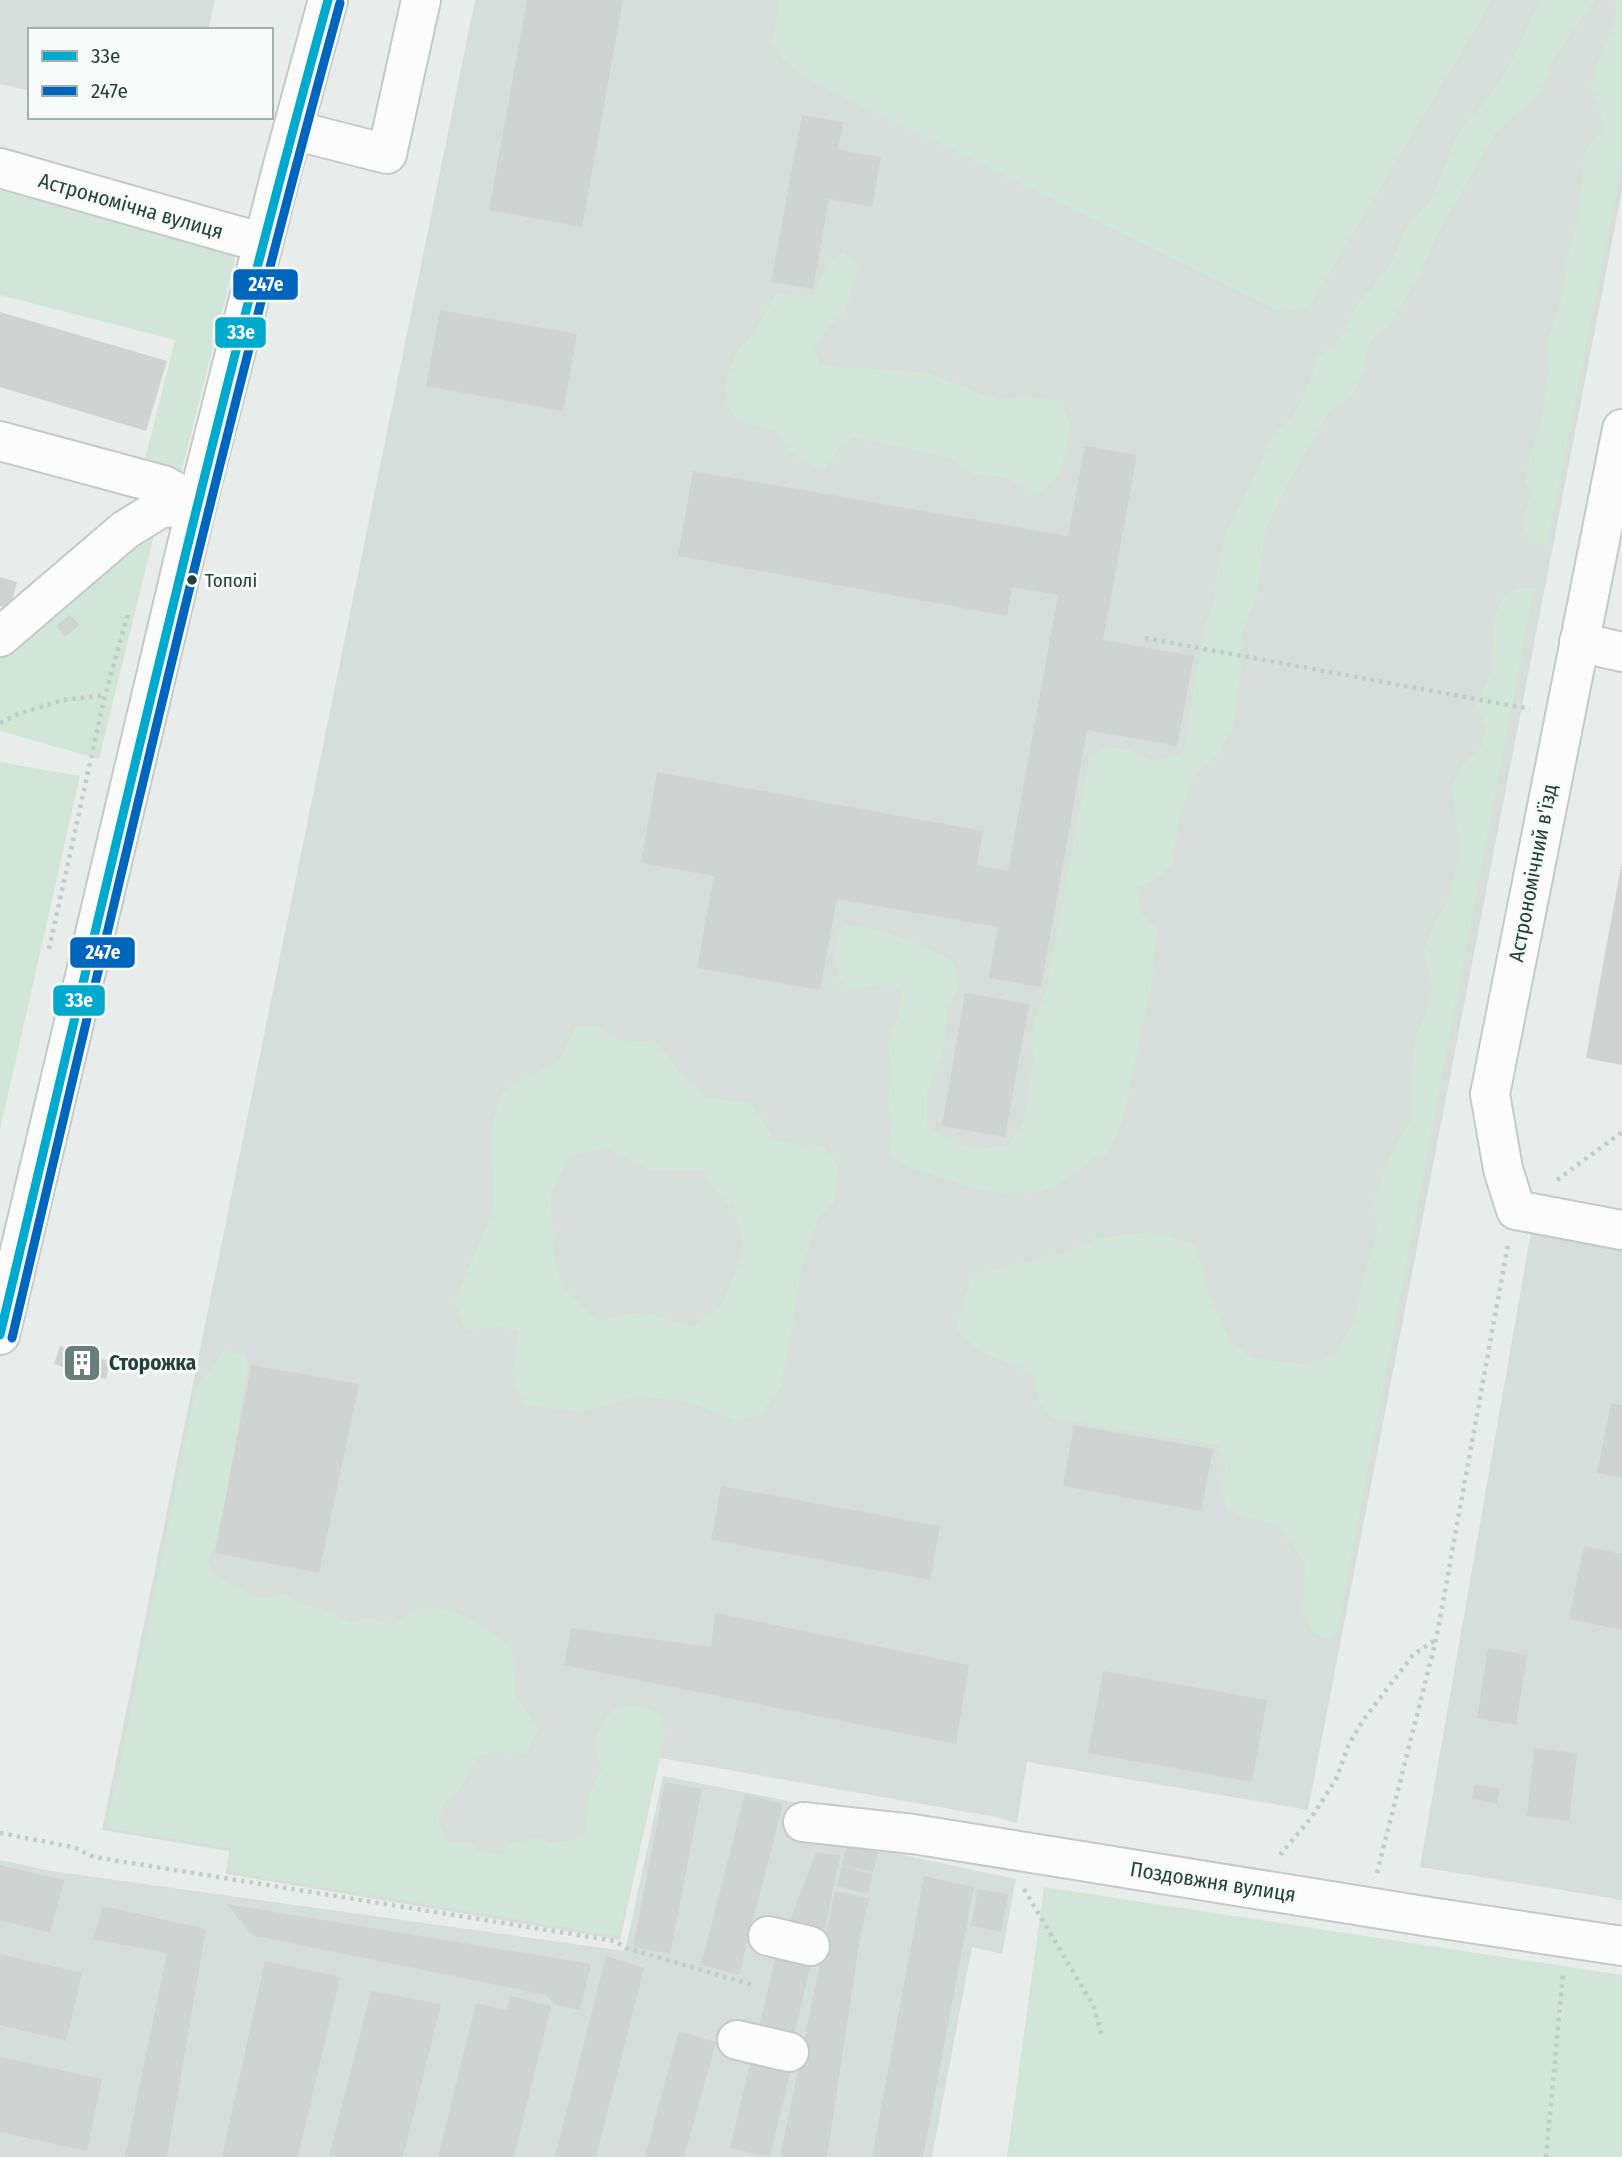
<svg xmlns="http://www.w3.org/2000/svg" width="1622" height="2157" font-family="'Fira Sans Condensed',sans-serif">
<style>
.built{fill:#d6dedb}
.green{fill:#d1e6d8;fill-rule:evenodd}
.building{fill:#cfd4d2}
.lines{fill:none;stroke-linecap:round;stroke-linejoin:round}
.minor-casing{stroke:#c5cac8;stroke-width:42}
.path{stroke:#c3ccca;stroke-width:4.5;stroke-dasharray:3.5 5;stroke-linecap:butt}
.minor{stroke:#fcfcfc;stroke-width:38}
.bus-1-casing{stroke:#f7fbf9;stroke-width:14}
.bus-2-casing{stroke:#f7fbf9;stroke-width:14}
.bus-1{stroke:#00a9ce;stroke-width:9}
.bus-2{stroke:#0065bd;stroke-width:9}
.bus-dot{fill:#24423a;stroke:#f7fbf9;stroke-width:2.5}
.labels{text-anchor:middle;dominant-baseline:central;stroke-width:6;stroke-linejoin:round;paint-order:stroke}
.bus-label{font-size:19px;fill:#24423a;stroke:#f7fbf9;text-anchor:start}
.street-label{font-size:21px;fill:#24423a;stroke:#f7fbf9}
.poi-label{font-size:21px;font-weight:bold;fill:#24423a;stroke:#f7fbf9;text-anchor:start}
.line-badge{stroke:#f7fbf9;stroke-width:2.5}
.badge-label{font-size:19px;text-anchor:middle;font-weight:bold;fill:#fff}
</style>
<rect width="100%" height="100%" fill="#e8edeb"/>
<g class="built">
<path d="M0,0H215L208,30H30V91L0,84Z"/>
<path d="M475,0H1622V190L1308,1810L1027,1762L1017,1823L996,1817L660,1758L620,1940L226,1874L229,1851L102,1830Z"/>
<path d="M1532,1226L1622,1245V1900L1420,1867Z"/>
<path d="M663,1776L804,1804L796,1832L1016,1879L1002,1954L972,1947L932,2157H0V1860L51,1871L625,1951Z"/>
</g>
<g class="green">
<path d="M780,0H1492L1309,307L1281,312L809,79L783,60L772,43Z"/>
<path d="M1540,0H1595L1555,56L1540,91L1494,135L1435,238L1417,280L1389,325L1369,342L1364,369L1353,394L1329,411L1285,489L1265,531L1257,593L1242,632L1241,672L1233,728L1218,753L1193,776L1180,815L1172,864L1156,879L1136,887L1141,912L1157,929L1151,987L1122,1121L1108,1153L1090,1160L1063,1182L1043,1191L1008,1194L974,1188L941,1178L907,1167L889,1154L892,1127L888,1104L891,1074L888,1041L899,1014L902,990L891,983L852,990L839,978L835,956L839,932L846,925C885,929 917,944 952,960L959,984L947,1012L945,1042L927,1093V1125L949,1142L977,1149L1008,1146L1023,1123L1034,1059L1031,1040L1036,1017L1046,991L1089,759C1095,755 1102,749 1109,748C1144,745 1141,775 1184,750L1204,628L1214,604L1218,565L1226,533L1276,431C1301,416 1310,383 1317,356L1333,348L1348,328L1355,308L1391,264L1406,228L1432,199L1458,134L1500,83L1513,59Z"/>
<path d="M1616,0H1622V163L1547,545L1530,542L1522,523L1532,492L1525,483L1530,456L1542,417L1549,370L1546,348L1564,289L1568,254L1578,220L1585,150L1603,132L1600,108L1591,86L1599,58L1615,24Z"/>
<path d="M0,187L238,248L179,481L142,471L175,340L0,295Z"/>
<path d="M843,252L858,268L846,308L813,346L820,365L927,373L998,400L1025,396L1061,402L1071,428L1060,473L1040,493L1003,477L974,474L951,458L854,437L840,447L824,471L788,451L779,431L740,422L727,406L725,382L737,352L753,335L777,293L795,296L814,294L827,266Z"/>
<path d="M155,531L99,759L0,731V649Z"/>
<path d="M1534,588L1337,1631L1330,1640L1313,1633L1303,1613L1305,1563L1278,1525L1245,1517L1227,1509L1222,1486L1226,1465L1218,1445L1052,1418L1040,1404L1033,1373L979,1351L956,1330L971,1276L1068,1252L1097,1238L1154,1232L1195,1245L1209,1296L1230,1341L1252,1358L1308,1365L1333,1356L1355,1322L1363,1277L1377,1235L1375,1199L1389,1158L1411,1119L1410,1080L1416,1035L1431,1004L1432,982L1424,951L1434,925L1448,901L1460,854L1452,787L1461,765L1481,749L1487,726L1476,705C1481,695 1487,684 1490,674C1497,650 1485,599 1517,589C1522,588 1529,588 1534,588Z"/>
<path d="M0,762L80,776L0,1130Z"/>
<path d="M576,1027H598L616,1040L656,1042L684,1078L707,1098L751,1103L775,1140L825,1148L839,1167L834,1202L817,1220L800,1275L792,1329L780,1389L760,1415L736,1420L686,1402L638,1396L581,1412L525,1405L512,1376L518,1330L500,1327L465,1329L455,1300L492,1214L493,1194L492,1126L502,1092L559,1061ZM606,1148L652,1171L702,1170L724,1201L734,1204L744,1253L721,1306L691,1327L642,1312L597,1320L562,1288L554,1254L550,1196L570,1156Z"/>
<path d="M224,1351L244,1354L248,1365L223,1514L208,1561L213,1574L253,1597L269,1598L283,1594L303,1605L321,1607L350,1623L368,1618L393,1625C400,1621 408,1614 416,1611C449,1598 486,1630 511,1647L515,1680L514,1695L527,1711L538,1730L525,1754L506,1752L480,1755L459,1790L442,1805L438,1824L450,1843L469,1842L480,1851L502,1855L508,1844L538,1838L555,1843L575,1840L586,1832C584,1807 590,1790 602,1769C589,1744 597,1728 614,1708L636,1706L658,1713L665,1734L619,1936L229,1872L230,1848L107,1828L196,1389Z"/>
<path d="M1044,1887L1622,1975V2157H1007Z"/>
</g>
<g class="building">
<path d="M527,0H623L582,227L489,210Z"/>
<path d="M802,115L843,122L838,150L881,157L872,207L829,199L813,289L771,282Z"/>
<path d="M440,310L577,334L563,411L426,386Z"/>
<path d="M0,312L167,361L146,431L0,387Z"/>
<path d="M1085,446L1137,455L1103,640L1194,656L1177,746L1087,730L1041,987L989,978L998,927L837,899L820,990L697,968L714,876L641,863L657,772L983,831L977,865L1008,871L1058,595L1012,587L1007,616L678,556L693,471L1068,536Z"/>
<path d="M0,577L17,582L10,609L0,606Z"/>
<path d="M70,615L79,625L65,637L56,626Z"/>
<path d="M1621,866H1622V1065L1586,1058Z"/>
<path d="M965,993L1029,1004L1005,1137L942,1126Z"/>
<path d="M60,1346L110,1361L106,1379L54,1364Z"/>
<path d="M251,1365L359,1384L319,1573L215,1553Z"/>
<path d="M1611,1403L1622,1405V1478L1597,1473Z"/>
<path d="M1074,1425L1213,1449L1201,1511L1063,1486Z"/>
<path d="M721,1486L940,1526L930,1580L711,1540Z"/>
<path d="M1584,1546L1622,1554V1630L1569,1619Z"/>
<path d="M715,1613L969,1665L956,1744L564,1665L571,1628L711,1647Z"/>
<path d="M1488,1648L1527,1655L1516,1725L1477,1718Z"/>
<path d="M1103,1671L1267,1700L1252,1782L1088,1753Z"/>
<path d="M1534,1748L1577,1753L1569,1821L1527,1816Z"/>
<path d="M665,1782L702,1789L670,1954L633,1947Z"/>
<path d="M1475,1784L1500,1789L1497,1804L1472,1799Z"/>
<path d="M745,1794L783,1804L739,1975L701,1965Z"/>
<path d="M847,1845L878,1852L873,1872L842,1865Z"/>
<path d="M816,1852L840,1856L825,1929L790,1921Z"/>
<path d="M0,1865L64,1880L50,1933L0,1920Z"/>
<path d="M842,1866L873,1874L868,1894L837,1886Z"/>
<path d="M924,1876L974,1887L923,2157H872Z"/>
<path d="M978,1889L1008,1894L1001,1932L971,1926Z"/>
<path d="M835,1891L869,1898L860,1938L827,2157H780Z"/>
<path d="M227,1904L591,1964L580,2010L556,2005L546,1995L252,1935Z"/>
<path d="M103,1906L206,1929L167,2157H125L167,1953L93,1939Z"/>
<path d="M0,1954L82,1973L66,2041L0,2025Z"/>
<path d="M606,1956L644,1968L596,2157H555Z"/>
<path d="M775,1959L810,1967L794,2036L759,2028Z"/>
<path d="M265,1961L340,1977L298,2157H222Z"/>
<path d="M371,1991L441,2004L403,2157H329Z"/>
<path d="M510,1996L551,2006L514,2157H438L476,2003L507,2010Z"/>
<path d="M679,2031L716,2042L684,2157H645Z"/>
<path d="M0,2057L102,2079L87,2151L0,2132Z"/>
<path d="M750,2064L790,2073L770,2157L730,2148Z"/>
</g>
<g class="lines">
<g class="minor-casing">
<g id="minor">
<path d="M293,130L387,154L421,0"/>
<path d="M0,168L263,243"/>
<path d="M1622,429L1490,1094L1503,1169L1516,1210L1622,1230"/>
<path d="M0,441L163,485L197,503"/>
<path d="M0,637L125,530L159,509L197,503"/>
<path d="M1579,642L1622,652"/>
<path d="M0,1335L197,503L283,165L328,0"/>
<path d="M803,1822L913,1834L1430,1917L1622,1946"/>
<path d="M768,1936L810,1946"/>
<path d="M737,2040L789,2052"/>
</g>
</g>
<g class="path">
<path d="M1145,638L1530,709"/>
<path d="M0,723L18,714L63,700L105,695"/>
<path d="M49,949L105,695L129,610"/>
<path d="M1557,1180L1622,1132"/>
<path d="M0,1833L73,1847L94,1857L615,1941L626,1948L753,1985"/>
<path d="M1280,1855L1311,1818L1322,1801L1336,1779L1349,1744L1364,1719L1413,1655L1435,1640"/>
<path d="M1377,1873L1436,1640L1508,1244"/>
<path d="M1024,1889L1094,2007L1102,2037"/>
<path d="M1546,2157L1563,1974"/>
</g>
<use href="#minor" class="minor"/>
<g class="bus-1-casing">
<path id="bus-1" d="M0,1335C106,889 207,442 328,0"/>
</g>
<g class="bus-2-casing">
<path id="bus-2" d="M12,1338C117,892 219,445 340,3"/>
</g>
<use href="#bus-1" class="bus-1"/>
<use href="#bus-2" class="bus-2"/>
</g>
<defs>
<g id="building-square" transform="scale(2.0125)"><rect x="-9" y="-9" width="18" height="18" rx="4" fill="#697e78" stroke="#f7fbf9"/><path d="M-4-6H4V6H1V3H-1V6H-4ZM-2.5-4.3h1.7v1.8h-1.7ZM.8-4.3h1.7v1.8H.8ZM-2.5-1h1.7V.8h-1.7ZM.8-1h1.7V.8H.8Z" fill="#fff"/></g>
</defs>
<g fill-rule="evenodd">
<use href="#building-square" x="82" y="1363"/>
</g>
<circle class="bus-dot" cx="192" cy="580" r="6"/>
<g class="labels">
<g class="bus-label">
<text x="205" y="580">Тополі</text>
</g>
<g class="street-label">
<text transform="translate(131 206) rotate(16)">Астрономічна вулиця</text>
<text transform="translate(1533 873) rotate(-79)">Астрономічний в'їзд</text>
<text transform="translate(1213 1882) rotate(9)">Поздовжня вулиця</text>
</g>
<g class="poi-label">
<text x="109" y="1363">Сторожка</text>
</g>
</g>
<g class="line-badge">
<rect x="232" y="268" width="67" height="33" rx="7" fill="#0065bd"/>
<rect x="214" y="316" width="53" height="33" rx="7" fill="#00a9ce"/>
<rect x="69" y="936" width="67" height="33" rx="7" fill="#0065bd"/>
<rect x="52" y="984" width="54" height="33" rx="7" fill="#00a9ce"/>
</g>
<g class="badge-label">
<text x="266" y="291">247е</text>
<text x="241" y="339">33е</text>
<text x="103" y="959">247е</text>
<text x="79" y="1007">33е</text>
</g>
<rect x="28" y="28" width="245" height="91" fill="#f7fbf9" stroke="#a3b1ad" stroke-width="2"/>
<rect x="42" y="51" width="35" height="10" fill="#00a9ce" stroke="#a3b1ad" stroke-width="2"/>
<text x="91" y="63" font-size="21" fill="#24423a">33е</text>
<rect x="42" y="86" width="35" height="10" fill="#0065bd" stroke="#a3b1ad" stroke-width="2"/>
<text x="91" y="98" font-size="21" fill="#24423a">247е</text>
</svg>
